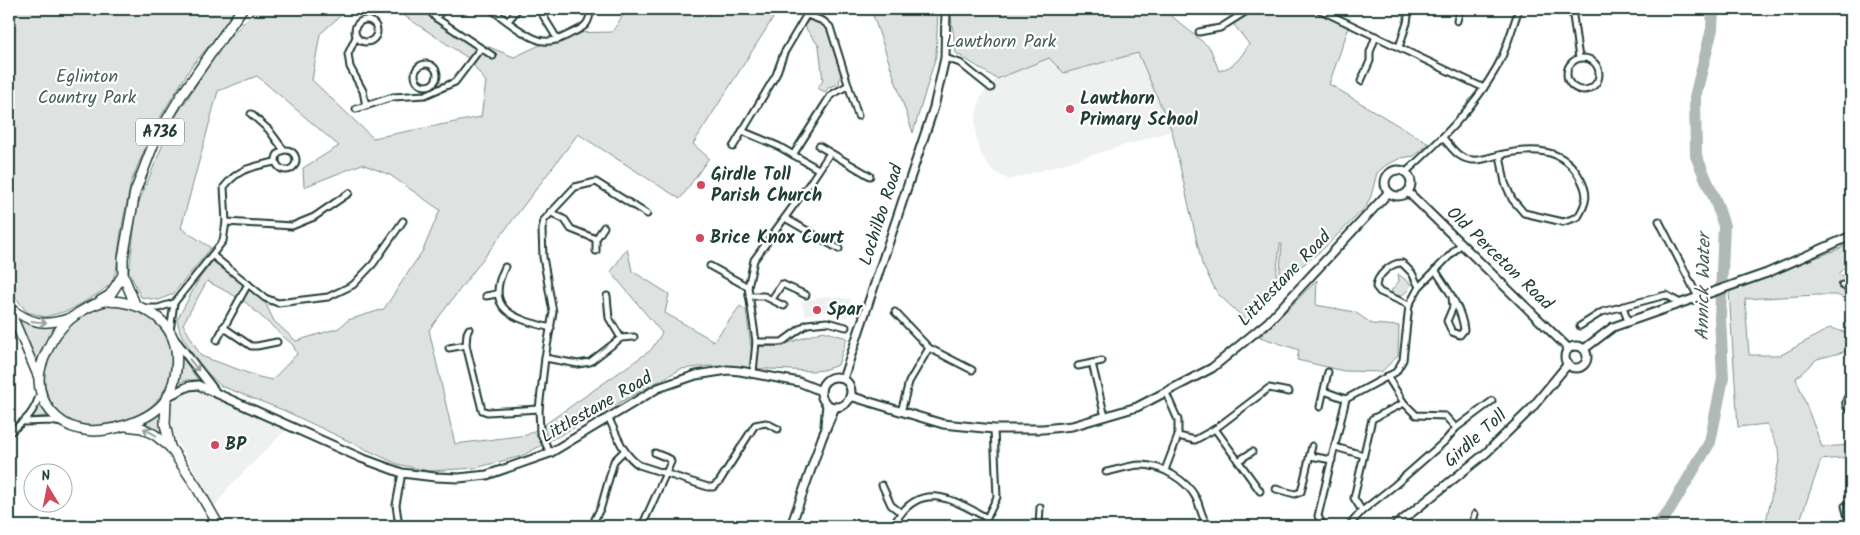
<svg xmlns="http://www.w3.org/2000/svg" width="1860" height="535" font-family="Kalam,sans-serif">
<style>
.built{fill:#eef1f0}
.green{fill:#dee3e2;stroke:#7e908b;fill-rule:evenodd}
.lines{fill:none;stroke-linecap:round;stroke-linejoin:round}
.river{stroke:#afbab7;stroke-width:12}
.minor-casing{stroke:#1f3d34;stroke-width:9}
.tertiary-casing{stroke:#1f3d34;stroke-width:11}
.secondary-casing{stroke:#1f3d34;stroke-width:11}
.primary-casing{stroke:#1f3d34;stroke-width:12}
.minor{stroke:#fff;stroke-width:5}
.tertiary{stroke:#fff;stroke-width:7}
.secondary{stroke:#fff;stroke-width:8}
.primary{stroke:#fff;stroke-width:9}
.oneway{stroke:#8f9e9a}
.poi-dot{fill:#d1495b;stroke:#fff;stroke-width:2}
.labels{text-anchor:middle;dominant-baseline:central;stroke-width:4.5;stroke-linejoin:round;paint-order:stroke}
.shield{fill:#fff;stroke:#627771;stroke-width:1}
.shield-label{font-size:16px;font-weight:bold;fill:#1f3d34}
.park-label{font-size:18px;fill:#455e57;stroke:#fff}
.poi-label{font-size:18px;font-weight:bold;fill:#1f3d34;stroke:#fff;text-anchor:start}
.street-label{font-size:18px;fill:#1f3d34;stroke:#fff}
.water-label{font-size:19px;font-style:italic;fill:#4a625b;stroke:#fff}
</style>
<rect width="100%" height="100%" fill="#fff"/>
<filter id="ink" filterUnits="userSpaceOnUse"><feTurbulence type="fractalNoise" baseFrequency=".02" numOctaves="2"/><feDisplacementMap in="SourceGraphic" scale="10" xChannelSelector="R" yChannelSelector="G"/><feConvolveMatrix kernelMatrix="1 2 1 2 8 2 1 2 1" color-interpolation-filters="sRGB"/></filter>
<g filter="url(#ink)">
<g class="built">
<path d="M1138,53L1172,131L1009,180L993,171L982,156L976,139L975,120L980,98L984,92L997,79L1049,58L1064,73Z"/>
<path d="M826,296L851,299L847,318L824,312L805,315L801,302Z"/>
<path d="M191,387L201,388L286,430L229,487L214,508L199,477L177,442L168,419L170,404L178,394Z"/>
</g>
<g class="green">
<path d="M9,9H240L191,67L153,129L131,182L121,231L116,271L111,284L96,295L70,310L45,317L27,312L9,289Z"/>
<path d="M257,9H348L320,34L312,80L373,138L481,117L486,82L468,58L394,9H422L447,30L514,57L566,33L612,32L627,9H794L775,15L693,144L709,158L680,199L578,134L429,330L455,444L527,435L544,425L651,350L662,333L611,272L627,248L632,271L669,294L665,313L714,341L740,306L746,310L751,347L780,346L823,331L847,338L838,365L823,370L811,371L710,366L681,369L522,456L475,468L429,471L397,464L283,410L221,386L198,364L180,332L177,320L199,279L213,261L262,299L266,304L274,321L296,341L339,328L348,320L384,309L423,250L440,210L390,175L362,164L304,187L303,168L339,146L257,76L218,91L181,228L211,248L173,294L159,300L141,297L129,272L137,207L172,122L223,44ZM207,281L244,301L293,345L297,354L272,380L259,377L201,356L183,324Z"/>
<path d="M871,9H938L936,56L913,133Z"/>
<path d="M950,9H1163L1210,48L1219,71C1235,66 1240,59 1249,44L1231,21L1250,9H1318L1350,24L1329,84L1429,144L1414,156L1401,158L1386,165L1377,173L1371,196L1366,207L1323,249L1279,284L1282,244H1280L1275,286L1256,305V313L1249,323L1217,293L1202,264L1172,131L1138,53L1064,73L1049,58L997,79L956,53Z"/>
<path d="M813,20L827,27L837,55L841,72L839,84L829,87L825,92L817,88L823,81L819,46L804,26L808,21Z"/>
<path d="M1851,244V261L1838,274L1851,279V302L1837,295H1817L1745,299L1749,355H1781L1830,328L1851,334V350L1817,359L1796,378L1822,447L1851,445V457L1821,460L1798,526H1765L1779,461L1778,448L1767,424L1738,427L1729,292Z"/>
<path d="M1398,274L1411,284C1407,294 1399,300 1391,291L1399,281Z"/>
<path d="M1317,280L1316,305L1355,312L1372,324L1399,326L1398,356L1381,372L1344,371L1297,360L1299,350L1260,337Z"/>
<path d="M113,305C194,312 189,414 110,424C94,427 80,427 66,418C59,414 54,408 51,402C28,360 71,309 113,305Z"/>
<path d="M16,317C30,325 40,327 56,326L43,346L37,363Z"/>
<path d="M182,357L198,380H186L177,384Z"/>
<path d="M40,405L47,416L30,418Z"/>
<path d="M161,411V433L152,426L142,422Z"/>
</g>
<g class="lines">
<path class="river" d="M1657,526L1669,511L1710,442L1723,378L1720,317L1724,226L1716,202L1696,156L1695,97L1712,29L1713,9"/>
<g class="minor-casing">
<g id="minor">
<path d="M428,9L436,18L493,56"/>
<path d="M491,9C501,17 532,41 544,41C554,42 562,38 570,34C585,27 589,25 591,9"/>
<path d="M539,9L558,40"/>
<path d="M1318,9L1484,88"/>
<path d="M1572,9L1579,58"/>
<path d="M807,15L823,21L830,27L858,116"/>
<path d="M436,18L443,9"/>
<circle cx="366" cy="31" r="11"/>
<path d="M508,21L518,9"/>
<path d="M1457,21L1460,9"/>
<path d="M1199,32L1220,28L1250,9"/>
<path d="M356,37L348,54L350,67L363,91L366,106"/>
<path d="M1399,47L1407,23L1409,9"/>
<circle cx="1583" cy="74" r="16"/>
<path d="M945,58L960,63L991,88"/>
<circle cx="426" cy="75" r="11"/>
<path d="M1361,81L1370,61V52L1376,36"/>
<path d="M356,109L393,97L425,95L455,82L480,49"/>
<path d="M251,114L269,130L283,149"/>
<path d="M742,131L778,146L818,169"/>
<path d="M1443,138C1452,148 1458,159 1473,160C1480,161 1491,157 1499,155C1530,148 1563,146 1580,178C1589,194 1587,202 1578,217L1563,222L1524,213L1512,199L1505,183L1500,155"/>
<path d="M819,146L870,176"/>
<path d="M733,147L776,75L784,53L810,9"/>
<circle cx="286" cy="160" r="10"/>
<path d="M793,155L831,95L847,86"/>
<path d="M1406,172C1440,141 1474,108 1497,67C1507,49 1512,28 1519,9"/>
<path d="M550,212L565,220L571,229L596,239"/>
<path d="M785,218L839,249"/>
<path d="M1659,221L1698,297"/>
<path d="M226,222L292,226L314,217L349,193"/>
<path d="M596,251V239L604,227"/>
<path d="M212,255L265,298L278,303L328,297L353,285L373,264L403,221"/>
<path d="M710,266L748,287"/>
<path d="M505,267C483,311 516,319 551,328"/>
<path d="M1435,270C1447,288 1462,309 1464,330L1460,335L1452,332L1447,321L1453,307L1452,297"/>
<path d="M1842,285L1851,290"/>
<path d="M486,296L497,294"/>
<path d="M607,296L609,318L621,338"/>
<path d="M749,296H764L784,306"/>
<path d="M772,299L782,284L806,295"/>
<path d="M1409,305L1380,292L1376,287C1376,276 1392,262 1402,263L1412,273L1419,287"/>
<path d="M1623,306L1628,322"/>
<path d="M145,308H158L174,303"/>
<path d="M895,312L929,348"/>
<path d="M1580,326L1602,312L1666,295L1680,303"/>
<path d="M223,327L251,346H257L277,342"/>
<path d="M469,329L467,333L466,345L482,410L487,412L539,409"/>
<path d="M170,331L174,303L223,241L226,222L224,187C239,168 252,167 275,162"/>
<path d="M217,340L248,284"/>
<path d="M756,342H782L807,324L827,322L846,327"/>
<path d="M449,348L466,345"/>
<path d="M545,358L578,364L590,362L621,338L634,337"/>
<path d="M1092,363L1105,417"/>
<path d="M1078,366L1102,361"/>
<path d="M753,372L756,342L748,287L754,260L810,183L830,153"/>
<path d="M1387,376L1404,403L1416,415L1445,416L1456,428"/>
<path d="M1324,391L1346,399"/>
<path d="M1851,395C1844,399 1844,407 1851,411"/>
<path d="M1320,407L1328,372"/>
<path d="M901,412L909,382L929,348L972,370"/>
<path d="M608,417C617,434 622,454 639,465L708,487H713L719,482L755,425L766,423L778,429"/>
<path d="M25,422L50,421L62,423"/>
<path d="M1215,429L1260,491"/>
<path d="M9,433C25,420 33,416 40,393"/>
<path d="M1178,436L1195,440L1215,429L1269,388L1289,392"/>
<path d="M1335,447L1363,455"/>
<path d="M550,453L540,432L539,409L545,358L553,312L543,257L542,230L544,220L575,187L596,182L647,214"/>
<path d="M1310,456L1332,460"/>
<path d="M1238,461L1252,452"/>
<path d="M1165,470L1178,436V420L1166,393"/>
<path d="M1106,472C1117,470 1130,465 1141,465C1161,465 1187,480 1196,498C1201,507 1201,519 1209,526"/>
<path d="M882,485L891,505L900,512"/>
<path d="M1276,489L1295,494L1301,492L1312,446"/>
<path d="M1845,506L1849,522L1851,523"/>
<path d="M1362,511L1354,498L1372,419L1404,403"/>
<path d="M595,519L601,507L614,461L624,451"/>
<path d="M1353,521L1362,511L1395,485L1445,441L1456,428L1492,401"/>
<path d="M399,526L396,505L402,473"/>
<path d="M642,526L671,462L670,459L655,453"/>
<path d="M893,526C918,479 951,498 987,518"/>
<path d="M983,526L997,497L994,429"/>
<path d="M1039,526L1040,507"/>
<path d="M1196,526L1205,523"/>
<path d="M1323,526L1318,516L1346,399L1396,372L1403,360L1409,305L1419,287L1461,244"/>
<path d="M1472,526L1475,514"/>
</g>
</g>
<g class="tertiary-casing">
<g id="tertiary">
<circle cx="1398" cy="183" r="13"/>
<path d="M1408,192L1568,348"/>
<path d="M175,340L214,390"/>
<circle cx="1576" cy="357" r="11"/>
<path d="M1584,349L1613,327L1767,273L1851,236"/>
<circle cx="836" cy="392" r="15"/>
<path d="M843,379L934,107L945,58L946,9"/>
<path d="M168,396L189,386L198,385L361,458L402,473L435,477L459,478L487,475L550,453L658,388L696,375L728,370L740,371L799,382L821,391"/>
<path d="M850,396L943,424L994,429H1043L1072,426L1137,407L1212,368L1268,322L1388,193"/>
<path d="M825,425L827,404"/>
<path d="M791,526L822,438L835,407"/>
<path d="M1395,526L1486,453L1531,409L1568,364"/>
</g>
</g>
<g class="secondary-casing">
<g id="secondary">
<path d="M9,307C31,324 45,327 72,317"/>
<path d="M9,308L39,379"/>
</g>
</g>
<g class="primary-casing">
<g id="primary">
<path d="M100,301L110,295L123,275"/>
<path d="M105,301C136,300 171,316 176,350C178,364 175,385 167,398C153,421 104,436 79,429C57,424 39,403 39,380C39,370 43,359 47,351C57,326 79,308 105,301Z"/>
<path d="M135,304L123,275V258L135,192L155,140L181,96L242,9"/>
<path d="M166,400L165,424L170,447"/>
<path d="M126,426L142,428L155,435L170,447L196,486L219,526"/>
</g>
</g>
<use href="#minor" class="minor"/>
<use href="#tertiary" class="tertiary"/>
<use href="#secondary" class="secondary"/>
<use href="#primary" class="primary"/>
</g>
<defs><path id="oneway-shaft" d="M-6 0H5M1.5-3L5.5 0L1.5 3" fill="none" stroke-width="1.6" stroke-linecap="round" stroke-linejoin="round" transform="scale(1.25)"/></defs>
<g class="oneway">
<use href="#oneway-shaft" transform="translate(39 322) rotate(8)"/>
<use href="#oneway-shaft" transform="translate(194 365) rotate(52)"/>
<use href="#oneway-shaft" transform="translate(150 432) rotate(-151)"/>
</g>
</g>
<g class="poi-dot">
<circle cx="1070" cy="109" r="5"/>
<circle cx="701" cy="185" r="5"/>
<circle cx="700" cy="238" r="5"/>
<circle cx="817" cy="310" r="5"/>
<circle cx="215" cy="445" r="5"/>
</g>
<g class="labels">
<rect class="shield" x="136" y="118.5" width="48" height="27" rx="4"/>
<g class="shield-label">
<text x="160" y="132">A736</text>
</g>
<g class="park-label">
<text x="1001" y="42">Lawthorn Park</text>
<text x="87" y="77">Eglinton<tspan x="87" dy="21">Country Park</tspan></text>
</g>
<g class="poi-label">
<text x="1080" y="99">Lawthorn<tspan x="1080" dy="21">Primary School</tspan></text>
<text x="711" y="175">Girdle Toll<tspan x="711" dy="21">Parish Church</tspan></text>
<text x="710" y="238">Brice Knox Court</text>
<text x="827" y="310">Spar</text>
<text x="225" y="445">BP</text>
</g>
<g class="street-label">
<text transform="translate(882 215) rotate(-72)">Lochilbo Road</text>
<text transform="translate(1499 259) rotate(44)">Old Perceton Road</text>
<text transform="translate(1285 279) rotate(-46)">Littlestane Road</text>
<text transform="translate(597 408) rotate(-30)">Littlestane Road</text>
<text transform="translate(1476 439) rotate(-42)">Girdle Toll</text>
</g>
<g class="water-label">
<text transform="translate(1704 287) rotate(-89)">Annick Water</text>
</g>
</g>
<rect width="1860" height="535" fill="none" stroke="#fff" stroke-width="30"/>
<rect x="15" y="15" width="1830" height="505" fill="none" stroke="#1f3d34" stroke-width="2" filter="url(#ink)"/>
<g transform="translate(48 488) rotate(350)"><circle r="24" fill="#ffffff" stroke="#a5b1ae"/>
<path d="M0-4L9 19L0 12L-9 19Z" fill="#d1495b"/>
<text y="-8" font-size="14" font-weight="bold" text-anchor="middle" fill="#1f3d34">N</text>
</g>
</svg>
